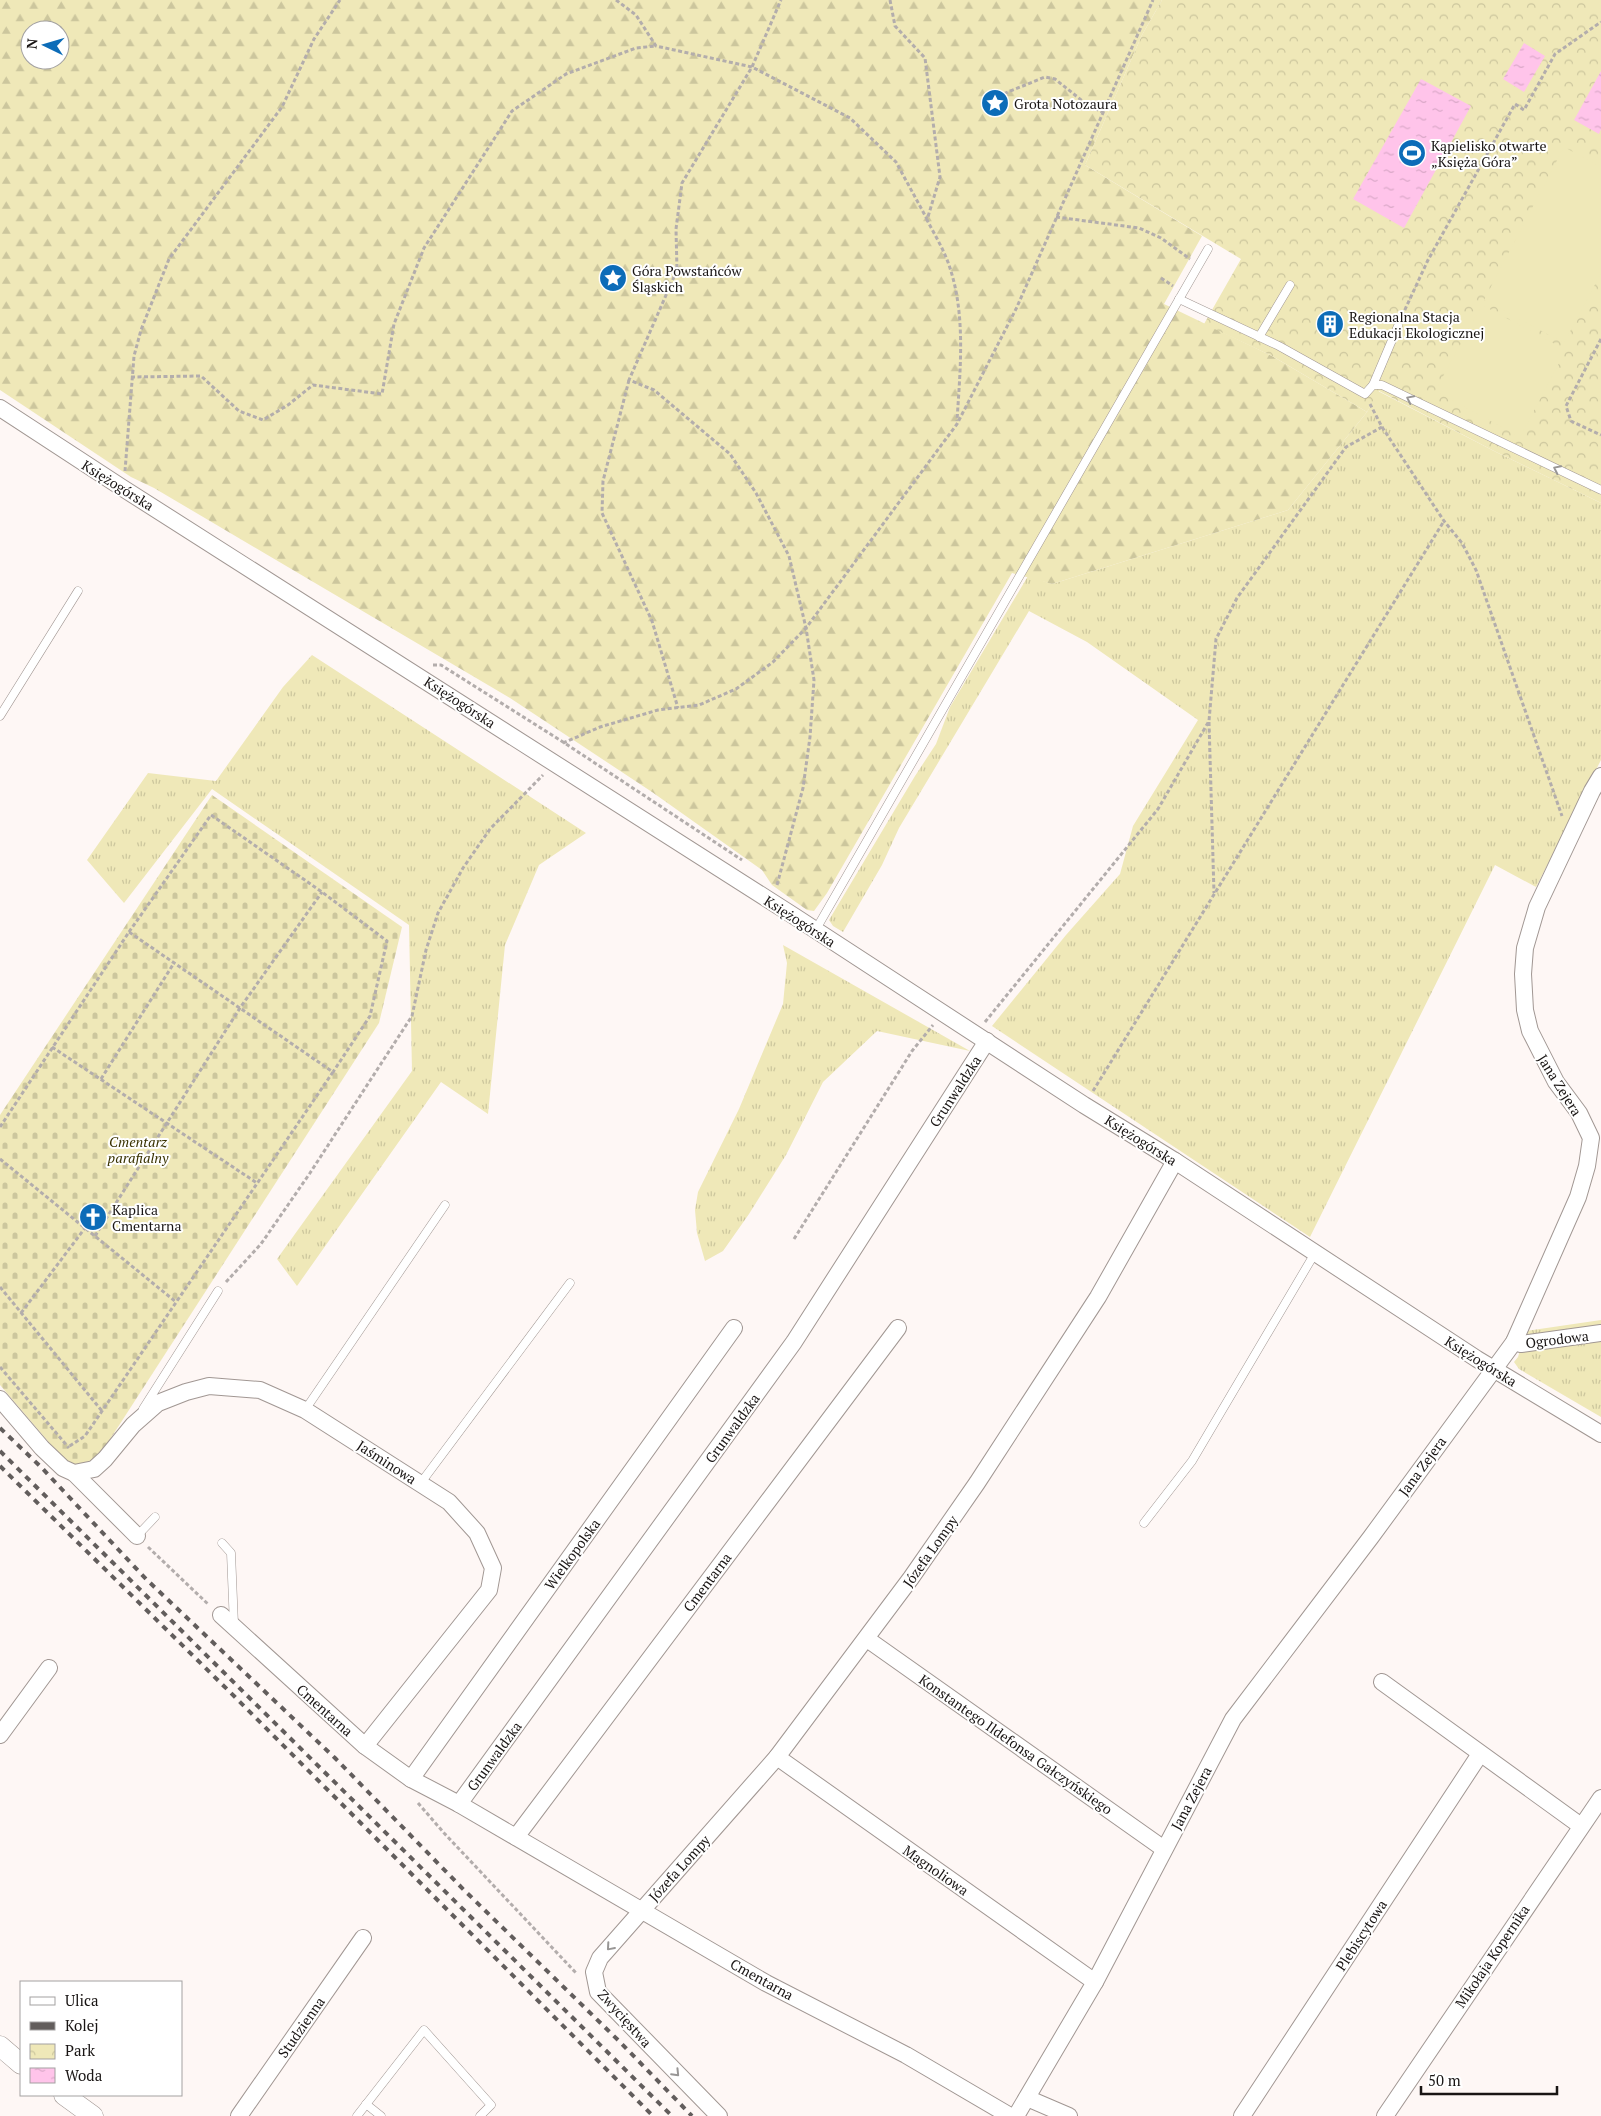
<svg xmlns="http://www.w3.org/2000/svg" width="1601" height="2116" font-family="'PT Serif',serif">
<style>
.grass{fill:url(#grass-tufts)}
.forest{fill:url(#forest-firs);fill-rule:evenodd}
.cemetery{fill:url(#cemetery-stones)}
.park{fill:url(#park-crowns)}
.pitch{fill:#efe8b8}
.water{fill:url(#water-ripples)}
.lines{fill:none;stroke-linecap:round;stroke-linejoin:round}
.service-casing{stroke:#a19793;stroke-width:9}
.minor-casing{stroke:#a19793;stroke-width:18}
.tertiary-casing{stroke:#a19793;stroke-width:21}
.path{stroke:#b3adac;stroke-width:3;stroke-dasharray:4 2.5;stroke-linecap:butt}
.service{stroke:#fff;stroke-width:8}
.minor{stroke:#fff;stroke-width:16}
.tertiary{stroke:#fff;stroke-width:20}
.rail{stroke:#625d5c;stroke-width:4;stroke-dasharray:6 6;stroke-linecap:butt}
.oneway{stroke:#989695}
.labels{text-anchor:middle;dominant-baseline:central;stroke-width:4;stroke-linejoin:round;paint-order:stroke}
.poi-label{font-size:14px;fill:#191514;stroke:#fff;text-anchor:start}
.street-label{font-size:14px;fill:#191514;stroke:#fff}
.park-label{font-size:14px;font-style:italic;fill:#393200;stroke:#fff}
</style>
<defs>
<pattern id="grass-tufts" width="24" height="20" patternUnits="userSpaceOnUse" patternTransform="scale(1.25)"><rect width="24" height="20" fill="#efe8b8"/><path d="M3 7l-1-3M5 7V3M7 7l1-3M15 17l-1-3M17 17v-4M19 17l1-3" fill="none" stroke="#ccc69d"/></pattern>
<pattern id="forest-firs" width="22" height="20" patternUnits="userSpaceOnUse" patternTransform="scale(1.25)"><rect width="22" height="20" fill="#efe8b8"/><path d="M5 1l3.5 6h-7zM16 11l3.5 6h-7z" fill="#ccc69d"/></pattern>
<pattern id="cemetery-stones" width="16" height="16" patternUnits="userSpaceOnUse" patternTransform="scale(1.25)"><rect width="16" height="16" fill="#efe8b8"/><path d="M2 7V4a2 2 0 0 1 4 0v3zM10 15v-3a2 2 0 0 1 4 0v3z" fill="#ccc69d"/></pattern>
<pattern id="park-crowns" width="20" height="18" patternUnits="userSpaceOnUse" patternTransform="scale(1.25)"><rect width="20" height="18" fill="#efe8b8"/><path d="M2 6a3 3 0 1 1 6 0M12 15a3 3 0 1 1 6 0" fill="none" stroke="#ccc69d"/></pattern>
<pattern id="water-ripples" width="26" height="14" patternUnits="userSpaceOnUse" patternTransform="scale(1.25)"><rect width="26" height="14" fill="#ffc4ea"/><path d="M2 4q2-2 4 0t4 0M15 11q2-2 4 0t4 0" fill="none" stroke="#daa8c8"/></pattern>
</defs>
<rect width="100%" height="100%" fill="#fef7f5"/>
<g class="grass">
<path d="M1378,391L1496,452L1601,503V760L1536,887L1495,865L1310,1237L992,1026L1066,935L1120,874L1133,826L1198,720L1087,642L1029,611L899,828L882,865L843,932L833,926L829,920L915,776L936,744L950,707L1028,576L1052,584L1288,510L1367,412Z"/>
<path d="M312,655L586,833L539,865L505,945L488,1114L441,1082L297,1286L277,1259L412,1071L409,925L212,789L124,903L87,860L148,773L216,781L283,687Z"/>
<path d="M783,945L970,1051L877,1031L823,1082L786,1155L749,1214L723,1251L705,1261L697,1233L695,1210L698,1192L739,1109L783,1004L787,963Z"/>
<path d="M1601,1320V1417L1519,1369L1514,1362L1518,1357L1526,1331Z"/>
</g>
<path class="forest" d="M0,0H1162L1142,35L1085,165L1202,236L1164,304L1272,356L1367,412L1288,510L1052,584L1012,573L827,893L814,911L807,910L772,885L762,870L652,792L510,698L154,488L131,477L0,390ZM30,30H60V60H30Z"/>
<path class="cemetery" d="M212,795L402,927L379,1023L96,1461L69,1466L0,1385V1115Z"/>
<path class="park" d="M1162,0H1601V503L1496,452L1379,391L1367,412L1272,356L1204,324L1241,259L1085,165L1142,35Z"/>
<g class="pitch">
<path d="M1564,147L1601,167V273L1564,343L1484,300Z"/>
<path d="M1482,305L1566,350L1520,437L1435,391Z"/>
</g>
<g class="water">
<path d="M1524,43L1545,56L1524,92L1503,79Z"/>
<path d="M1601,71V129L1599,134L1574,120Z"/>
<path d="M1421,79L1471,106L1404,228L1353,199Z"/>
</g>
<g class="lines">
<g class="service-casing">
<g id="service">
<path d="M1179,299L1279,346L1365,394L1373,385H1382L1601,490"/>
<path d="M1259,337L1290,285"/>
<path d="M1373,385L1398,326"/>
<path d="M0,716L78,591"/>
<path d="M815,931L1208,249"/>
<path d="M143,1409L218,1291"/>
<path d="M305,1410L445,1205"/>
<path d="M420,1484L570,1283"/>
<path d="M1144,1523L1192,1461L1315,1253"/>
<path d="M137,1536L155,1517"/>
<path d="M222,1543L231,1553L234,1625"/>
<path d="M366,2104L381,2116"/>
<path d="M357,2116L424,2030L491,2105L480,2116"/>
</g>
</g>
<g class="minor-casing">
<g id="minor">
<path d="M0,408L121,487L794,916L1084,1105L1175,1161L1477,1359L1601,1434"/>
<path d="M1514,1342L1521,1344L1601,1333"/>
<path d="M0,1399L42,1448L63,1468L74,1473L94,1469L105,1459L133,1425L158,1403L186,1392L209,1386L260,1390L305,1410L449,1502L477,1533L493,1568L489,1590L365,1746"/>
<path d="M74,1473L137,1536"/>
<path d="M221,1615L365,1746L411,1779L459,1804L766,1983L906,2055L1010,2116"/>
<path d="M867,1639L1164,1849"/>
<path d="M1382,1682L1581,1826"/>
<path d="M0,1735L49,1668"/>
<path d="M777,1757L1095,1982"/>
<path d="M411,1779L734,1328"/>
<path d="M459,1804L794,1342L987,1041"/>
<path d="M516,1837L898,1328"/>
<path d="M1027,2098L1069,2116"/>
<path d="M239,2116L363,1938"/>
<path d="M719,2116L598,1992L594,1972L600,1958L777,1757L911,1578L977,1483L1098,1297L1175,1161"/>
<path d="M1016,2116L1095,1982L1233,1719L1371,1537L1514,1342L1578,1197L1587,1166L1591,1138L1579,1113L1556,1082L1530,1031L1525,1010L1523,974L1525,948L1537,907L1592,791L1601,776"/>
<path d="M1242,2116L1480,1754"/>
<path d="M1385,2116L1601,1798"/>
</g>
</g>
<g class="tertiary-casing">
<g id="tertiary">
<path d="M0,2046L21,2064"/>
<path d="M64,2095L93,2116"/>
</g>
</g>
<g class="path">
<path d="M616,0L636,15L656,46L752,67L850,118L896,162L927,219"/>
<path d="M890,0L895,26L925,58L940,177L927,220C935,235 945,252 950,268C966,317 960,371 957,421"/>
<path d="M998,96L1045,77L1055,79L1085,103L1102,112"/>
<path d="M1056,217L1139,228L1161,238L1190,259"/>
<path d="M1161,278L1173,286"/>
<path d="M1402,316L1428,260L1515,104L1524,110L1555,54L1601,22"/>
<path d="M1601,339L1566,406L1571,421L1601,435"/>
<path d="M131,377L201,376L239,411L263,420L288,405L313,385L382,394L394,324L424,248L512,111L566,74L636,48L656,46"/>
<path d="M629,380L603,481L602,513L652,621L678,708"/>
<path d="M1382,427L1444,521L1462,543L1476,570L1562,816"/>
<path d="M125,471L134,356L141,330L169,259L282,107L314,39L340,0"/>
<path d="M433,665H441L563,742L742,860"/>
<path d="M1209,722L1214,893"/>
<path d="M563,743L600,727L658,710L699,705L736,689L773,662L806,628L957,424L1016,309L1153,0"/>
<path d="M777,885L803,788L810,737L814,680L806,628L789,556L756,493L730,454L654,390L629,380L677,270L676,229L682,183L752,67L781,0"/>
<path d="M129,932L211,815L322,892L387,941L370,1016L333,1072"/>
<path d="M985,1022L1158,809L1209,721L1216,639L1237,598L1346,447L1382,427L1370,404"/>
<path d="M52,1047L257,1183"/>
<path d="M101,1079L174,963"/>
<path d="M1093,1091L1444,521"/>
<path d="M0,1127L129,932L333,1072L85,1436L68,1447"/>
<path d="M0,1159L176,1302"/>
<path d="M95,1236L240,1008L322,892"/>
<path d="M794,1239L912,1051L933,1025"/>
<path d="M226,1282L261,1244L310,1173L412,1016L426,950L438,913L463,868L490,829L543,775"/>
<path d="M0,1287L102,1411"/>
<path d="M21,1313L85,1228"/>
<path d="M0,1367L69,1448"/>
<path d="M148,1547L209,1605"/>
<path d="M418,1803L444,1833L577,1974"/>
</g>
<use href="#service" class="service"/>
<use href="#minor" class="minor"/>
<use href="#tertiary" class="tertiary"/>
<g class="rail">
<path d="M0,1428L41,1467L146,1579L335,1758L464,1890L620,2042L692,2116"/>
<path d="M0,1451L672,2116"/>
<path d="M0,1466L235,1697L653,2116"/>
</g>
</g>
<defs><path id="oneway-chevron" d="M-2-3.5L2.5 0L-2 3.5" fill="none" stroke-width="1.6" stroke-linecap="round" stroke-linejoin="round" transform="scale(1.25)"/></defs>
<g class="oneway">
<use href="#oneway-chevron" transform="translate(1410 399) rotate(-154)"/>
<use href="#oneway-chevron" transform="translate(1557 469) rotate(-154)"/>
<use href="#oneway-chevron" transform="translate(610 1947) rotate(131)"/>
<use href="#oneway-chevron" transform="translate(676 2073) rotate(46)"/>
</g>
<defs>
<g id="sight-disc" transform="scale(1.4375)"><circle r="9.5" fill="#0c6cb8" stroke="#fff"/><path d="M0-6L1.8-2.2L6-1.7L2.9 1.2L3.7 5.4L0 3.3L-3.7 5.4L-2.9 1.2L-6-1.7L-1.8-2.2Z" fill="#fff"/></g>
<g id="stadium-disc" transform="scale(1.4375)"><circle r="9.5" fill="#0c6cb8" stroke="#fff"/><path d="M0-5a6.5 5 0 1 0 0 10a6.5 5 0 1 0 0-10ZM-3.5-1.8h7v3.6h-7Z" fill="#fff"/></g>
<g id="building-disc" transform="scale(1.4375)"><circle r="9.5" fill="#0c6cb8" stroke="#fff"/><path d="M-4-6H4V6H1V3H-1V6H-4ZM-2.5-4.3h1.7v1.8h-1.7ZM.8-4.3h1.7v1.8H.8ZM-2.5-1h1.7V.8h-1.7ZM.8-1h1.7V.8H.8Z" fill="#fff"/></g>
<g id="church-disc" transform="scale(1.4375)"><circle r="9.5" fill="#0c6cb8" stroke="#fff"/><path d="M-1.2-6h2.4v3.5h3.3v2.4h-3.3V6h-2.4V-.1h-3.3v-2.4h3.3Z" fill="#fff"/></g>
</defs>
<g fill-rule="evenodd">
<use href="#sight-disc" x="995" y="103"/>
<use href="#stadium-disc" x="1412" y="153"/>
<use href="#sight-disc" x="613" y="278"/>
<use href="#building-disc" x="1330" y="324"/>
<use href="#church-disc" x="93" y="1217"/>
</g>
<g class="labels">
<g class="poi-label">
<text x="1014" y="103">Grota Notozaura</text>
<text x="1431" y="145">Kąpielisko otwarte<tspan x="1431" dy="16">„Księża Góra”</tspan></text>
<text x="632" y="270">Góra Powstańców<tspan x="632" dy="16">Śląskich</tspan></text>
<text x="1349" y="316">Regionalna Stacja<tspan x="1349" dy="16">Edukacji Ekologicznej</tspan></text>
<text x="112" y="1209">Kaplica<tspan x="112" dy="16">Cmentarna</tspan></text>
</g>
<g class="street-label">
<text transform="translate(118 485) rotate(32)">Księżogórska</text>
<text transform="translate(460 702) rotate(33)">Księżogórska</text>
<text transform="translate(800 921) rotate(33)">Księżogórska</text>
<text transform="translate(1560 1085) rotate(58)">Jana Zejera</text>
<text transform="translate(955 1091) rotate(-57)">Grunwaldzka</text>
<text transform="translate(1141 1140) rotate(32)">Księżogórska</text>
<text transform="translate(1557 1339) rotate(-7)">Ogrodowa</text>
<text transform="translate(1481 1361) rotate(32)">Księżogórska</text>
<text transform="translate(732 1428) rotate(-54)">Grunwaldzka</text>
<text transform="translate(387 1462) rotate(33)">Jaśminowa</text>
<text transform="translate(1422 1466) rotate(-54)">Jana Zejera</text>
<text transform="translate(930 1551) rotate(-55)">Józefa Lompy</text>
<text transform="translate(572 1554) rotate(-54)">Wielkopolska</text>
<text transform="translate(707 1582) rotate(-53)">Cmentarna</text>
<text transform="translate(325 1710) rotate(42)">Cmentarna</text>
<text transform="translate(1016 1744) rotate(35)">Konstantego Ildefonsa Gałczyńskiego</text>
<text transform="translate(494 1756) rotate(-54)">Grunwaldzka</text>
<text transform="translate(1191 1798) rotate(-62)">Jana Zejera</text>
<text transform="translate(679 1868) rotate(-48)">Józefa Lompy</text>
<text transform="translate(936 1870) rotate(35)">Magnoliowa</text>
<text transform="translate(1361 1935) rotate(-57)">Plebiscytowa</text>
<text transform="translate(1492 1956) rotate(-56)">Mikołaja Kopernika</text>
<text transform="translate(762 1979) rotate(29)">Cmentarna</text>
<text transform="translate(625 2018) rotate(48)">Zwycięstwa</text>
<text transform="translate(301 2027) rotate(-55)">Studzienna</text>
</g>
<g class="park-label">
<text x="138" y="1141">Cmentarz<tspan x="138" dy="16">parafialny</tspan></text>
</g>
</g>
<rect x="20" y="1981" width="162" height="115" fill="#ffffff" stroke="#a3a1a1"/>
<rect x="30" y="1997" width="25" height="8" fill="#ffffff" stroke="#a3a1a1"/>
<text x="65" y="2006" font-size="15" fill="#191514">Ulica</text>
<rect x="30" y="2022" width="25" height="8" fill="#625d5c" stroke="#a3a1a1"/>
<text x="65" y="2031" font-size="15" fill="#191514">Kolej</text>
<rect x="30" y="2044" width="25" height="15" fill="url(#park-crowns)" stroke="#a3a1a1"/>
<text x="65" y="2056" font-size="15" fill="#191514">Park</text>
<rect x="30" y="2068" width="25" height="15" fill="url(#water-ripples)" stroke="#a3a1a1"/>
<text x="65" y="2081" font-size="15" fill="#191514">Woda</text>
<g transform="translate(45 45) rotate(275)"><circle r="24" fill="#ffffff" stroke="#a3a1a1"/>
<path d="M0-4L9 19L0 12L-9 19Z" fill="#0c6cb8"/>
<text y="-8" font-size="14" font-weight="bold" text-anchor="middle" fill="#191514">N</text>
</g>
<path d="M1421 2086v8h136v-8" fill="none" stroke="#191514" stroke-width="2.5"/>
<text x="1428" y="2086" font-size="15" fill="#191514" stroke="#ffffff" stroke-width="4" paint-order="stroke">50 m</text>
</svg>
